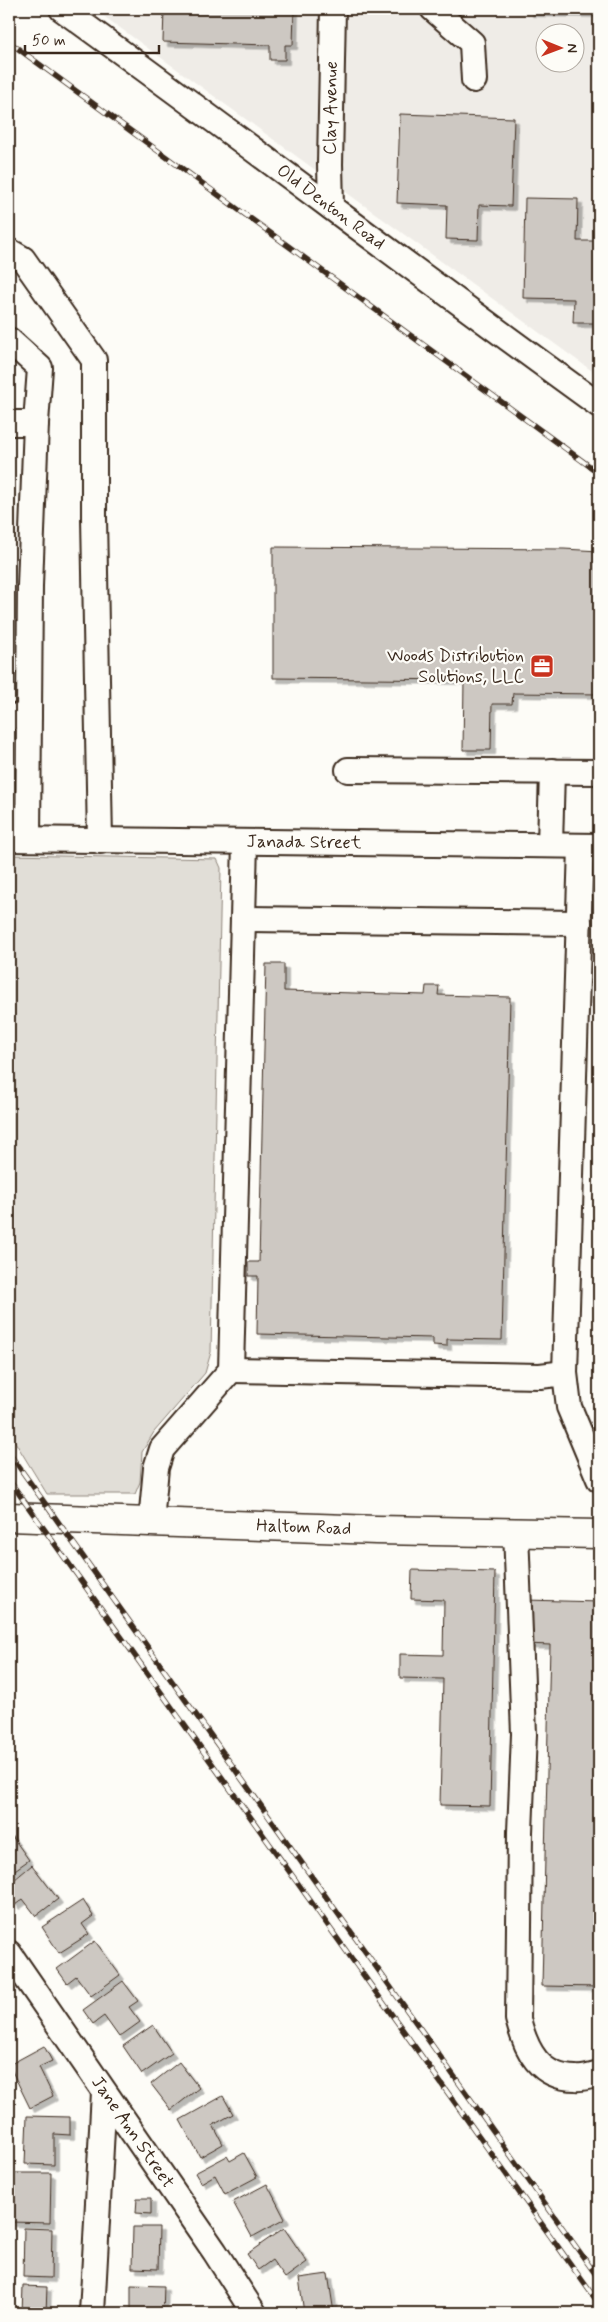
<svg xmlns="http://www.w3.org/2000/svg" width="608" height="2322" font-family="Mynerve,sans-serif">
<style>
.built{fill:#efece7;fill-rule:evenodd}
.green{fill:#e1ded7;stroke:#8e847a}
.building{fill:#cdc8c2;stroke:#3b2a1e;filter:url(#shadow)}
.lines{fill:none;stroke-linecap:round;stroke-linejoin:round}
.minor-casing{stroke:#3b2a1e;stroke-width:28}
.major-casing{stroke:#3b2a1e;stroke-width:31}
.minor{stroke:#fdfcf7;stroke-width:24}
.major{stroke:#fdfcf7;stroke-width:28}
.rail-casing{stroke:#3b2a1e;stroke-width:5.5}
.rail{stroke:#fdfcf7;stroke-width:4;stroke-dasharray:11;stroke-linecap:butt}
.labels{text-anchor:middle;dominant-baseline:central;stroke-width:4.5;stroke-linejoin:round;paint-order:stroke}
.street-label{font-size:18px;fill:#3b2a1e;stroke:#fdfcf7}
.poi-label{font-size:18px;fill:#3b2a1e;stroke:#fdfcf7;text-anchor:end}
</style>
<defs>
<filter id="shadow"><feDropShadow dx="4.5" dy="4.5" stdDeviation="0" flood-color="#0004"/></filter>
</defs>
<rect width="100%" height="100%" fill="#fdfcf7"/>
<filter id="ink" filterUnits="userSpaceOnUse"><feTurbulence type="fractalNoise" baseFrequency=".02" numOctaves="2"/><feDisplacementMap in="SourceGraphic" scale="10" xChannelSelector="R" yChannelSelector="G"/><feConvolveMatrix kernelMatrix="1 2 1 2 8 2 1 2 1" color-interpolation-filters="sRGB"/></filter>
<g filter="url(#ink)">
<path class="built" d="M94,9H599V376ZM546,32H576V62H546Z"/>
<path class="green" d="M9,855L217,859L221,868L211,1352L205,1373L154,1432L142,1452L140,1482L135,1494H47L9,1432Z"/>
<g class="building">
<path d="M164,9H294L293,45H285V60H270V45L163,42Z"/>
<path d="M528,9H599V13L528,12Z"/>
<path d="M400,114L514,118L511,206L479,205L478,240L446,239L447,205L397,203Z"/>
<path d="M525,198L578,199L577,241H599V323H573L574,299L523,298Z"/>
<path d="M273,547L564,549L599,551V694L513,693L512,704H492L491,750H463L464,680L273,678Z"/>
<path d="M266,964H284V991L425,995L426,986H439L438,995L510,997L502,1340L447,1339V1346L433,1345V1338L257,1334L258,1276H248V1262H259Z"/>
<path d="M412,1570L495,1572L490,1806L440,1805L443,1679L400,1678V1654L443,1655L444,1600L411,1599Z"/>
<path d="M526,1600L599,1602V1987L542,1986L550,1645L526,1644Z"/>
<path d="M9,1832L29,1860L9,1874Z"/>
<path d="M32,1865L58,1899L36,1916L23,1899L15,1905L9,1896V1884Z"/>
<path d="M83,1900L93,1916L82,1924L89,1934L59,1953L42,1927Z"/>
<path d="M95,1941L120,1975L91,1996L76,1976L67,1983L57,1969Z"/>
<path d="M123,1981L138,2001L129,2007L140,2022L119,2037L104,2016L93,2024L83,2010Z"/>
<path d="M153,2025L172,2053L142,2074L123,2046Z"/>
<path d="M44,2046L52,2061L39,2067L53,2096L30,2108L9,2065Z"/>
<path d="M179,2062L199,2088L171,2110L151,2084Z"/>
<path d="M223,2096L233,2114L213,2125L223,2144L200,2157L180,2120Z"/>
<path d="M9,2116H11L10,2142H9Z"/>
<path d="M27,2116L70,2117V2135L54,2134V2165L25,2164Z"/>
<path d="M244,2153L257,2177L225,2194L215,2175L201,2183L195,2173L227,2156L230,2161Z"/>
<path d="M9,2173H51L50,2223L10,2222Z"/>
<path d="M267,2184L285,2219L252,2237L233,2202Z"/>
<path d="M137,2198H151V2214L136,2213Z"/>
<path d="M133,2227H159L158,2269L132,2268Z"/>
<path d="M24,2228L52,2229L51,2278L23,2277Z"/>
<path d="M284,2228L307,2262L285,2278L272,2260L258,2270L247,2254Z"/>
<path d="M328,2274L334,2313H304L299,2278Z"/>
<path d="M131,2285L164,2286L163,2313H131Z"/>
<path d="M23,2286L47,2287L46,2313H22Z"/>
</g>
<g class="lines">
<g class="minor-casing">
<g id="minor">
<path id="s1" d="M62,9C242,139 419,275 599,405"/>
<path d="M433,9L472,43L474,80"/>
<path id="s2" d="M331,207L330,164L333,9"/>
<path d="M9,251L23,259L94,360V518L100,841"/>
<path d="M9,340L40,368L36,423"/>
<path d="M9,423H36L30,586L28,839"/>
<path d="M9,717L29,716"/>
<path d="M348,770L599,772"/>
<path id="s3" d="M9,839L599,846"/>
<path d="M550,845L552,771"/>
<path d="M581,846L565,1373L569,1407L599,1479"/>
<path d="M243,919L579,923"/>
<path d="M231,1370L540,1376L565,1373"/>
<path d="M151,1522L156,1468L162,1449L231,1370L245,843"/>
<path d="M516,1532L524,1734L520,1832L518,2019C526,2050 539,2078 576,2078C583,2079 592,2076 599,2074"/>
<path id="s4" d="M9,1953L215,2252L254,2313"/>
<path d="M92,2313L104,2092"/>
</g>
</g>
<g class="major-casing">
<g id="major">
<path id="s5" d="M9,1517L376,1530L599,1534"/>
</g>
</g>
<use href="#minor" class="minor"/>
<use href="#major" class="major"/>
<g class="rail-casing">
<g id="rail">
<path d="M9,42L599,473"/>
<path d="M9,1453L599,2279"/>
<path d="M9,1480L599,2304"/>
</g>
</g>
<use href="#rail" class="rail"/>
</g>
</g>
<defs>
<g id="office-square" transform="scale(1.25)"><rect x="-9" y="-9" width="18" height="18" rx="4" fill="#c8321e" stroke="#fdfcf7"/><path d="M-6-3h4V-5.5h4V-3h4V5H-6ZM-1-4.5V-3h2v-1.5ZM-6 0V1H6V0Z" fill="#fff"/></g>
</defs>
<g fill-rule="evenodd">
<use href="#office-square" x="542" y="666"/>
</g>
<g class="labels">
<g class="street-label">
<text stroke="none"><textPath href="#s2" startOffset="99">Clay Avenue</textPath></text>
<text stroke="none"><textPath href="#s1" startOffset="334">Old Denton Road</textPath></text>
<text stroke="none"><textPath href="#s3" startOffset="295">Janada Street</textPath></text>
<text stroke="none"><textPath href="#s5" startOffset="295">Haltom Road</textPath></text>
<text stroke="none"><textPath href="#s4" startOffset="218">Jane Ann Street</textPath></text>
</g>
<g class="poi-label">
<text x="524" y="656">Woods Distribution<tspan x="524" dy="21">Solutions, LLC</tspan></text>
</g>
</g>
<rect width="608" height="2322" fill="none" stroke="#fdfcf7" stroke-width="30"/>
<rect x="15" y="15" width="578" height="2292" fill="none" stroke="#3b2a1e" stroke-width="2" filter="url(#ink)"/>
<g transform="translate(560 48) rotate(91)"><circle r="24" fill="#fdfcf7" stroke="#afa8a0"/>
<path d="M0-4L9 19L0 12L-9 19Z" fill="#c8321e"/>
<text y="-8" font-size="14" font-weight="bold" text-anchor="middle" fill="#3b2a1e">N</text>
</g>
<path d="M25 45v8h134v-8" fill="none" stroke="#3b2a1e" stroke-width="2.5"/>
<text x="32" y="45" font-size="15" fill="#3b2a1e" stroke="#fdfcf7" stroke-width="4" paint-order="stroke">50 m</text>
</svg>
